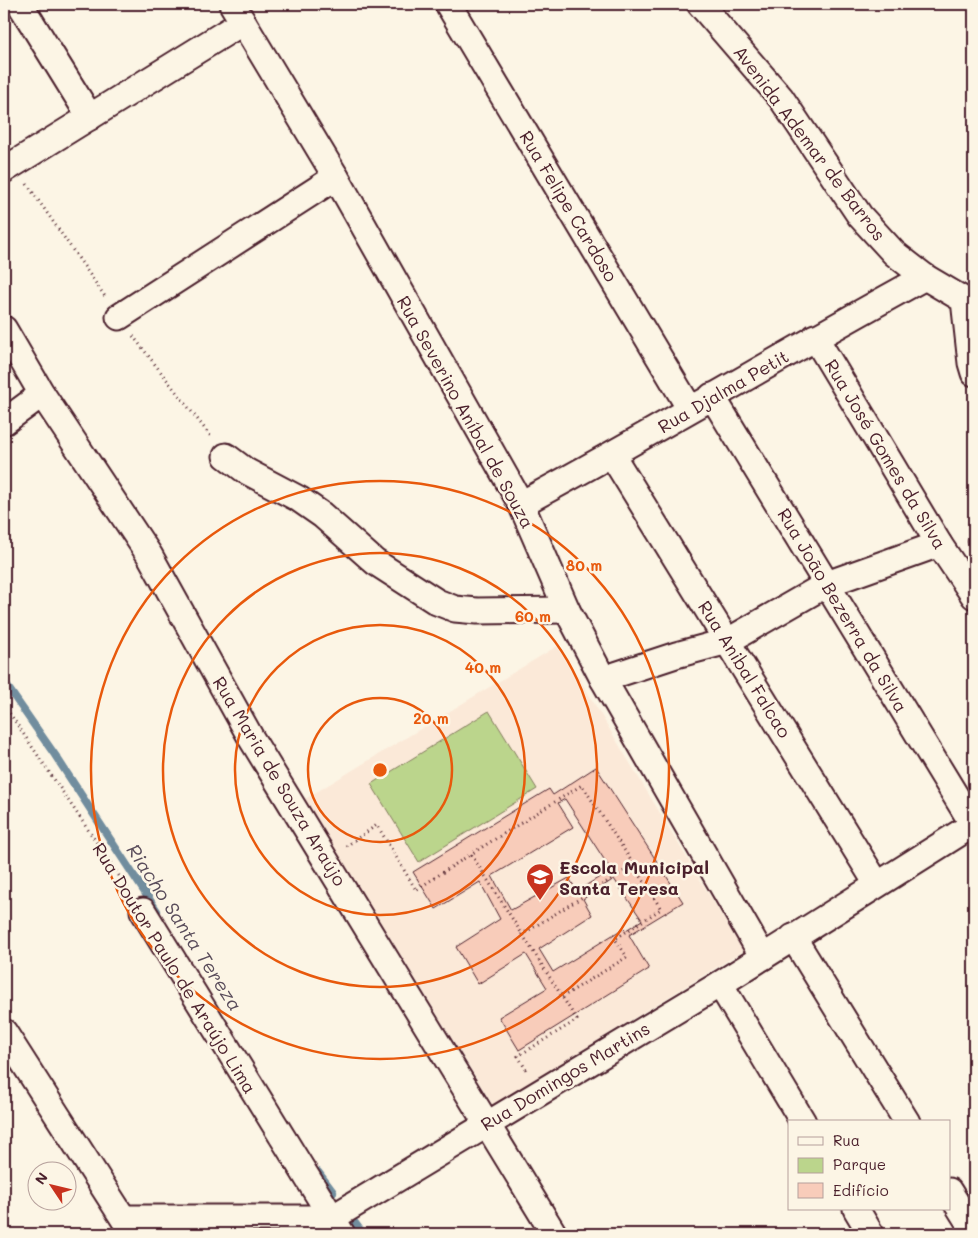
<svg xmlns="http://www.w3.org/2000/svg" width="978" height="1238" font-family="Mali,sans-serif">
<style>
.built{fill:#fbe9d8}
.green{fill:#bbd58c;stroke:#827a5c}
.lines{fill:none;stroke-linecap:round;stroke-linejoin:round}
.stream{stroke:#718d9e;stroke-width:8}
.building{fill:#f8ccba;stroke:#4a1f2b;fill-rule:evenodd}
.minor-casing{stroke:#4a1f2b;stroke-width:29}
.path{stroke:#4a1f2b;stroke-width:3;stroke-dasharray:1 4;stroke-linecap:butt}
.minor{stroke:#fcf5e5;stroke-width:25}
.ring{fill:none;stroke:#e8590c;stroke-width:2.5}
.labels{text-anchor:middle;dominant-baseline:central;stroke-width:5;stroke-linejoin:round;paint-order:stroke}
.street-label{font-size:18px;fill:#4a1f2b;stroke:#fcf5e5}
.poi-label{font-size:18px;font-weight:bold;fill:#4a1f2b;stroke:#fcf5e5;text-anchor:start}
.water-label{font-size:19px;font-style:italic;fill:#5a4d5b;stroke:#fcf5e5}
.centre{fill:#e8590c;stroke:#fcf5e5;stroke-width:2.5}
.ring-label{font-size:15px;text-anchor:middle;font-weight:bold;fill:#e8590c;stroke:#fcf5e5;stroke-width:5;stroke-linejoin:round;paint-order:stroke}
</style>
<rect width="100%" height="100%" fill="#fcf5e5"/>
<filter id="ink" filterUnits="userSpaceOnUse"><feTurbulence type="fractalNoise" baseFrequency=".02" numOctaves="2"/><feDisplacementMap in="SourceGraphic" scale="10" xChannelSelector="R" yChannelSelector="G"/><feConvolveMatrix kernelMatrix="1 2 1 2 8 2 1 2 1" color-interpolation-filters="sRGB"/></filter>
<g filter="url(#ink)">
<path class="built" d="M559,645L743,951L493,1105L305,799Z"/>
<path class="green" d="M489,711L537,789L419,862L371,784Z"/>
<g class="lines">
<g class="stream">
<path d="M4,682L55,755L157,911"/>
<path d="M318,1172L333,1192"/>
<path d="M355,1223L363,1234"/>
</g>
</g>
<path class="building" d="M596,767L683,902L629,935L649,969L519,1050L499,1017L547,988L526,954L478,984L456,947L500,919L480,882L436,909L413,872L549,789L553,795ZM565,799L611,870L577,891L569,878L511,910L492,876L573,827L558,803ZM614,879L642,920L626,930L624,928L553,972L539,949L592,915L583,899Z"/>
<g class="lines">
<g class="minor-casing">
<g id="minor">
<path d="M20,4L90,117"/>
<path d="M232,4L336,177L521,504L567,610L603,679L763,957"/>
<path d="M448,4L690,409"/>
<path d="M700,4L781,98L860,216L894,253L925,277L964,300L971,363L974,373"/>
<path d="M4,170L243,22"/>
<path d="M119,317L336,177"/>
<path d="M4,329L42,394L150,556L251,738L554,1234"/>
<path d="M815,337L939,544L974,596"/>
<path d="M712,396L974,826"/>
<path d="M4,422L42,394"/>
<path d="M612,455L877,884"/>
<path d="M226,456L246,471L299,499L322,515L375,562L437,602L455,609L477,611L567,610"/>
<path d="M521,504C657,431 789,351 925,277"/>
<path d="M603,679L676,655L728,641L827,584L939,544"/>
<path d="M143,911L342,1234"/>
<path d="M793,937L907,1122"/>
<path d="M720,984L803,1122"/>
<path d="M4,1032L132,1232"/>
<path d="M949,1191L974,1231"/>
<path d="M856,1209L871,1234"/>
<path d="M124,1218H332L720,984L974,824"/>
</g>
</g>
<g class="path">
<path d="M27,184L106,298"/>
<path d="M133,336L212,438"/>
<path d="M967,541L974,540"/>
<path d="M4,705L130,892"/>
<path d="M346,846L377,825L416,890L471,854"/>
<path d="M521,935L634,865L582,785L471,854L577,1020L518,1056L528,1073"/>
<path d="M562,997L627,957L615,939L661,909L634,865"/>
</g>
<use href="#minor" class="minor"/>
</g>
</g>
<g class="ring">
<circle cx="380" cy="770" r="72"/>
<circle cx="380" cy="770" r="145"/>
<circle cx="380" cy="770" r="217"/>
<circle cx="380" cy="770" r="289"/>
</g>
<defs>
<g id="school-pin" transform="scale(1.4375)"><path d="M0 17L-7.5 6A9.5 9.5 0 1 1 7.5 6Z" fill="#c8321e" stroke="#fcf5e5"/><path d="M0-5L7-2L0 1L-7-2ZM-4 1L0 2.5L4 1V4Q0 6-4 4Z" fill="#fff"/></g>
</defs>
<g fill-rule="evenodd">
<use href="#school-pin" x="540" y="877"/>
</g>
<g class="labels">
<g class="street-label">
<text transform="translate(810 143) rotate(53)">Avenida Ademar de Barros</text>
<text transform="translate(569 206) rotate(59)">Rua Felipe Cardoso</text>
<text transform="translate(723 391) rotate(-30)">Rua Djalma Petit</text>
<text transform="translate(466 412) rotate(61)">Rua Severino Aníbal de Souza</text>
<text transform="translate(886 454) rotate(59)">Rua José Gomes da Silva</text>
<text transform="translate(843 610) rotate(59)">Rua João Bezerra da Silva</text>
<text transform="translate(745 669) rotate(58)">Rua Anibal Falcao</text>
<text transform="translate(280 781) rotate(59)">Rua Maria de Souza Araújo</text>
<text transform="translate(175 968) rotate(58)">Rua Doutor Paulo de Araújo Lima</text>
<text transform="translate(565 1076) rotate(-31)">Rua Domingos Martins</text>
</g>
<g class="poi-label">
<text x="559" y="867">Escola Municipal<tspan x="559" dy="21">Santa Teresa</tspan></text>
</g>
<g class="water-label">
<text transform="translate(185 927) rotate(57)">Riacho Santa Tereza</text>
</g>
</g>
<circle cx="380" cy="770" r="8" class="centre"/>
<g class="ring-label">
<text x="584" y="571">80 m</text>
<text x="533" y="622">60 m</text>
<text x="483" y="673">40 m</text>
<text x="431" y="724">20 m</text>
</g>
<rect width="978" height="1238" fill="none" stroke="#fcf5e5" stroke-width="20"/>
<rect x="10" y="10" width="958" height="1218" fill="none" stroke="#4a1f2b" stroke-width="2" filter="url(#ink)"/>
<rect x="788" y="1120" width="162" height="90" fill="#fcf5e5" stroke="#b59f9b"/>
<rect x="798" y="1137" width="25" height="8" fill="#fcf5e5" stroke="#b59f9b"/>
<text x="833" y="1146" font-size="15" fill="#4a1f2b">Rua</text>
<rect x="798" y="1158" width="25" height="15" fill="#bbd58c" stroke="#b59f9b"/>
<text x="833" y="1170" font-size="15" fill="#4a1f2b">Parque</text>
<rect x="798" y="1183" width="25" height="15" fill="#f8ccba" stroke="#b59f9b"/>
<text x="833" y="1196" font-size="15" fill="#4a1f2b">Edifício</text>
<g transform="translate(52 1186) rotate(305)"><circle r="24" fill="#fcf5e5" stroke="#b59f9b"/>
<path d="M0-4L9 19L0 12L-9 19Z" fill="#c8321e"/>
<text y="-8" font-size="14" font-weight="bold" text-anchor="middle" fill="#4a1f2b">N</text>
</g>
</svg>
